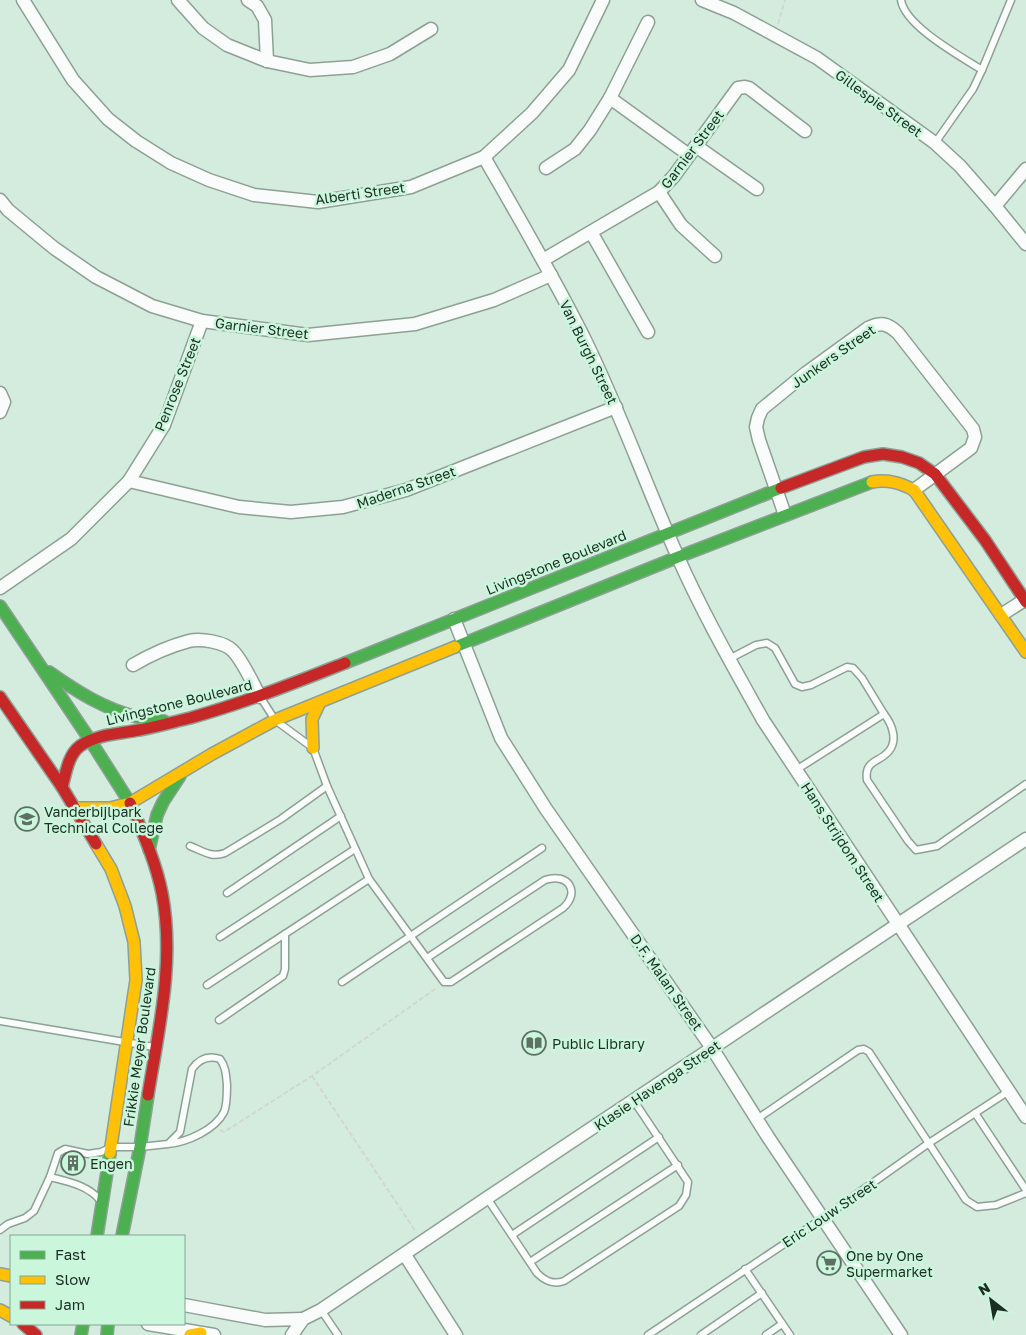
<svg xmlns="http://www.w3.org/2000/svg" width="1026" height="1335" font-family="'Golos Text',sans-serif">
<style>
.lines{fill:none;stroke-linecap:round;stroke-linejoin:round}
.lane-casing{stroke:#8da095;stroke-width:9}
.street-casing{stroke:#8da095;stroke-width:15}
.fast-casing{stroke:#8da095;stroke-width:14}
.slow-casing{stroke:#8da095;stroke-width:14}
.jam-casing{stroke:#8da095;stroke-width:14}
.path{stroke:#d0d7d3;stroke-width:2;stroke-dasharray:5 2.5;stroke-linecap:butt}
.lane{stroke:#f9fcfa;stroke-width:6}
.street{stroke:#f9fcfa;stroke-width:12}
.fast{stroke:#4caf50;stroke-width:11}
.slow{stroke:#ffc107;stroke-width:11}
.jam{stroke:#c62828;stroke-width:11}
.labels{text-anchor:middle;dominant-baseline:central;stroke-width:5;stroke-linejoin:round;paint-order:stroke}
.street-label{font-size:14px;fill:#1c2d23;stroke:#caf6dc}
.poi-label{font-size:14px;fill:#1c2d23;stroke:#caf6dc;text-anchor:start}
</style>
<rect width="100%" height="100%" fill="#d4ecde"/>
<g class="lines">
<g class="lane-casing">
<g id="lane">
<path d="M901,0C905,26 960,56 982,70"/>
<path d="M935,143L973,89L982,70L1011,0"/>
<path d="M729,659L756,645L767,643L775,648L795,684L802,687L811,685L847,667L853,668L862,678L884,714"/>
<path d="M261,698L275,720L313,748L327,786L369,879L444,982H451L563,908C581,892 568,872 545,880L427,958"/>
<path d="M796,770L884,714C892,724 898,740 889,751C879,763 864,760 867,780L908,841L916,850L937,846L1026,784"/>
<path d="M190,846C203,851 211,858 225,853L281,819L327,786"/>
<path d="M227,893L341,816"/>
<path d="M220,937L355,849"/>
<path d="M342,982L542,848"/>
<path d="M207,985L369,879"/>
<path d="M219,1020L283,976L285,969V934"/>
<path d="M0,1021L154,1047"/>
<path d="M975,1113L1026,1190"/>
<path d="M757,1119L858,1050L864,1049L869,1052L966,1200L977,1207L996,1205L1026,1193"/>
<path d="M50,1177C69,1182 87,1185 100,1200"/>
<path d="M487,1198L537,1273C545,1281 553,1285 564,1281L679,1206L686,1195L688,1182L634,1101"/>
<path d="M0,1230L8,1224L25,1218L34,1211L50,1177L58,1153L65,1149L88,1154L101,1152L112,1147H140L168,1144L180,1132L192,1069C199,1059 208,1055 220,1059C226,1067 226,1075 227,1085C227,1093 227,1105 224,1112C215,1130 187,1142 168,1144"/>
<path d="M512,1235L659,1137"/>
<path d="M530,1262L678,1165"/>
<path d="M745,1269L790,1335"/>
<path d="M321,1310L338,1335"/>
<path d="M648,1335L823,1218L929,1143L1009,1091"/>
<path d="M701,1335L762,1293"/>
<path d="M766,1335L782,1324"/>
</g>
</g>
<g class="street-casing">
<g id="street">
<path d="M23,0L73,80L108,119L136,141L171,163L209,180L254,195L318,202L411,187L484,157L532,113L569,70L603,0"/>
<path d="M178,0L203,28L227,45L267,61L310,70L353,67L390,54L431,29"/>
<path d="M248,0L257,6L265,20L267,61"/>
<path d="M702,0L734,13L817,58L935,143L960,166L995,206L1026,244"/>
<path d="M610,98L648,22"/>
<path d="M696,146L757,189"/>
<path d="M484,157C519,218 555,279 586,342C620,412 646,485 677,555C702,612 733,666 763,720L1026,1117"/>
<path d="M546,168L575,149L590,130L610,98L689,155"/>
<path d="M659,192L681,225L715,256"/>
<path d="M0,200L8,210L54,248L96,277L152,306L202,321L308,335L415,324L494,300L551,275"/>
<path d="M995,206L1026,169"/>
<path d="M591,232L648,332"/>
<path d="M543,260L659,192L674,176L738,88L745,87L749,88L805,131"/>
<path d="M0,393L4,402L0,412"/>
<path d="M129,481L239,507L291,512L343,507L406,490L616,407"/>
<path d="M785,515L759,440L756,427L758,418L762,409L806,373L868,328C881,322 887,323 898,333L973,429L975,437L971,448L914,490"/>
<path d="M0,588L71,539L129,481L164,425L202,321"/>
<path d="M1001,615L1026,599"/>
<path d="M454,619L501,738L546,809L712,1048L768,1137L901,1335"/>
<path d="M133,665C150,655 170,646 189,641C200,638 225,642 233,651C243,661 253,684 260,697"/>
<path d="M405,1255L456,1335"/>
<path d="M184,1305L265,1320L303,1319"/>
<path d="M148,1324L214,1335"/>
<path d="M292,1335L303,1319L321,1310L487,1198L1026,839"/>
</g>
</g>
<g class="fast-casing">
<g id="fast">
<path d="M0,606L90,740L130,803"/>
<path d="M455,647L678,557L872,482"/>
<path d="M345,663L781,488"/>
<path d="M49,672C76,691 104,709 137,717C146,719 155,719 164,721"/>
<path d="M149,850L157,815L163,802L180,776"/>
<path d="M97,1236L110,1153"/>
<path d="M122,1236L140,1147L148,1095"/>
<path d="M81,1335L83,1324"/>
<path d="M107,1335L108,1324"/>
</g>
</g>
<g class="slow-casing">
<g id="slow">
<path d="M872,482C888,479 900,483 914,490L1026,652"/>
<path d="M313,748L312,719L320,702"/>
<path d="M75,808H110L130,803L212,754L275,720L455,647"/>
<path d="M96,844L111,869L125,906L134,942L136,980L110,1153"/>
<path d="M0,1274L11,1276"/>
<path d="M0,1310L11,1316"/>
<path d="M190,1335L201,1333"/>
</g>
</g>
<g class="jam-casing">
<g id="jam">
<path d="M781,488L864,457L883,454L902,457L919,463L935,474L985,540L1026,602"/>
<path d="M0,697L62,787L96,844"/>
<path d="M62,787C66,773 68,755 80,746C97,734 119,734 139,730C156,727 173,722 190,718C244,703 294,683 345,663"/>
<path d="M130,803C142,831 156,862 162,893C175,960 159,1028 148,1095"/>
<path d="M23,1324L36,1335"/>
</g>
</g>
<g class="path">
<path d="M778,24L785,0"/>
<path d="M312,1076L416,1232"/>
<path d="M220,1130L224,1132L312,1076L438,987"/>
</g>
<use href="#lane" class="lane"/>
<use href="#street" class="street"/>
<use href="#fast" class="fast"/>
<use href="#slow" class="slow"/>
<use href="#jam" class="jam"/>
</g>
<defs>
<g id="university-ring" transform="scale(1.25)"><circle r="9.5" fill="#caf6dc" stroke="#5c7064" stroke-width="1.5"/><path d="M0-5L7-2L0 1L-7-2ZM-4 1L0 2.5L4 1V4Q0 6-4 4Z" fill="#5c7064"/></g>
<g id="library-ring" transform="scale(1.25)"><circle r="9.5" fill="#caf6dc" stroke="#5c7064" stroke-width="1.5"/><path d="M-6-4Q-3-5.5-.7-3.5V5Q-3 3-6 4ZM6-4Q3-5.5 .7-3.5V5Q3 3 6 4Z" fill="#5c7064"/></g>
<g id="building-ring" transform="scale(1.25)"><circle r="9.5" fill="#caf6dc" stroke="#5c7064" stroke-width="1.5"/><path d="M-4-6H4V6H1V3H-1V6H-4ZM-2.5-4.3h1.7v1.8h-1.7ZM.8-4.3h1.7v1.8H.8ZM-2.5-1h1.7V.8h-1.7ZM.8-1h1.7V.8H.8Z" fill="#5c7064"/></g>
<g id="supermarket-ring" transform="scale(1.25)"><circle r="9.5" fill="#caf6dc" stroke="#5c7064" stroke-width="1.5"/><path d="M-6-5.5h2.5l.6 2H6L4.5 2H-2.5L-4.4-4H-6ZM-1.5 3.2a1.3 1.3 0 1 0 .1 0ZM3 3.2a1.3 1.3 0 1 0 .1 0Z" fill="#5c7064"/></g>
</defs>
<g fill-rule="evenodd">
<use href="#university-ring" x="27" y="819"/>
<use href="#library-ring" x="534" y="1043"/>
<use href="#building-ring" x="73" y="1163"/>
<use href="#supermarket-ring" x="829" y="1263"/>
</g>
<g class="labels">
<g class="street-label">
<text transform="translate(879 103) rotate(36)">Gillespie Street</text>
<text transform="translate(692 149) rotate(-53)">Garnier Street</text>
<text transform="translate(360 193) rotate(-8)">Alberti Street</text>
<text transform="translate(262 328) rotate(7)">Garnier Street</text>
<text transform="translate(589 352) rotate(64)">Van Burgh Street</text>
<text transform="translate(833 356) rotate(-35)">Junkers Street</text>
<text transform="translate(177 384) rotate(-68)">Penrose Street</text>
<text transform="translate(406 487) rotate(-19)">Maderna Street</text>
<text transform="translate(556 562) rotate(-22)">Livingstone Boulevard</text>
<text transform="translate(179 702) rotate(-14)">Livingstone Boulevard</text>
<text transform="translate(843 842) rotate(57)">Hans Strijdom Street</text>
<text transform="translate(667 982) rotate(55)">D.F. Malan Street</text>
<text transform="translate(139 1047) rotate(-82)">Frikkie Meyer Boulevard</text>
<text transform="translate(657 1085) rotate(-34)">Klasie Havenga Street</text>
<text transform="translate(829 1213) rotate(-34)">Eric Louw Street</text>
</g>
<g class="poi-label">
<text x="44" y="811">Vanderbijlpark<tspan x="44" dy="16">Technical College</tspan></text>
<text x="552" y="1043">Public Library</text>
<text x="90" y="1163">Engen</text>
<text x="846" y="1255">One by One<tspan x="846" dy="16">Supermarket</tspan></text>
</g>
</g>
<rect x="10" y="1235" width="175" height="90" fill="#caf6dc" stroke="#84a692"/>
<rect x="20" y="1251" width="25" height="8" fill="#4caf50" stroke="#84a692"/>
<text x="55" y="1260" font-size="15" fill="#1c2d23">Fast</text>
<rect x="20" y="1276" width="25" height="8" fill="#ffc107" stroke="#84a692"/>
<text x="55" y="1285" font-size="15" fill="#1c2d23">Slow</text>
<rect x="20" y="1301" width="25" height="8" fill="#c62828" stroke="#84a692"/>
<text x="55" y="1310" font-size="15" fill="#1c2d23">Jam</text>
<g transform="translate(991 1300) rotate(329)" stroke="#caf6dc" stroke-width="4" paint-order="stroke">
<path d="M0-4L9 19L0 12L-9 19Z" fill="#1c2d23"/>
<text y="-8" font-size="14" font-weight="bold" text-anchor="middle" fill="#1c2d23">N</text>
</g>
</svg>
